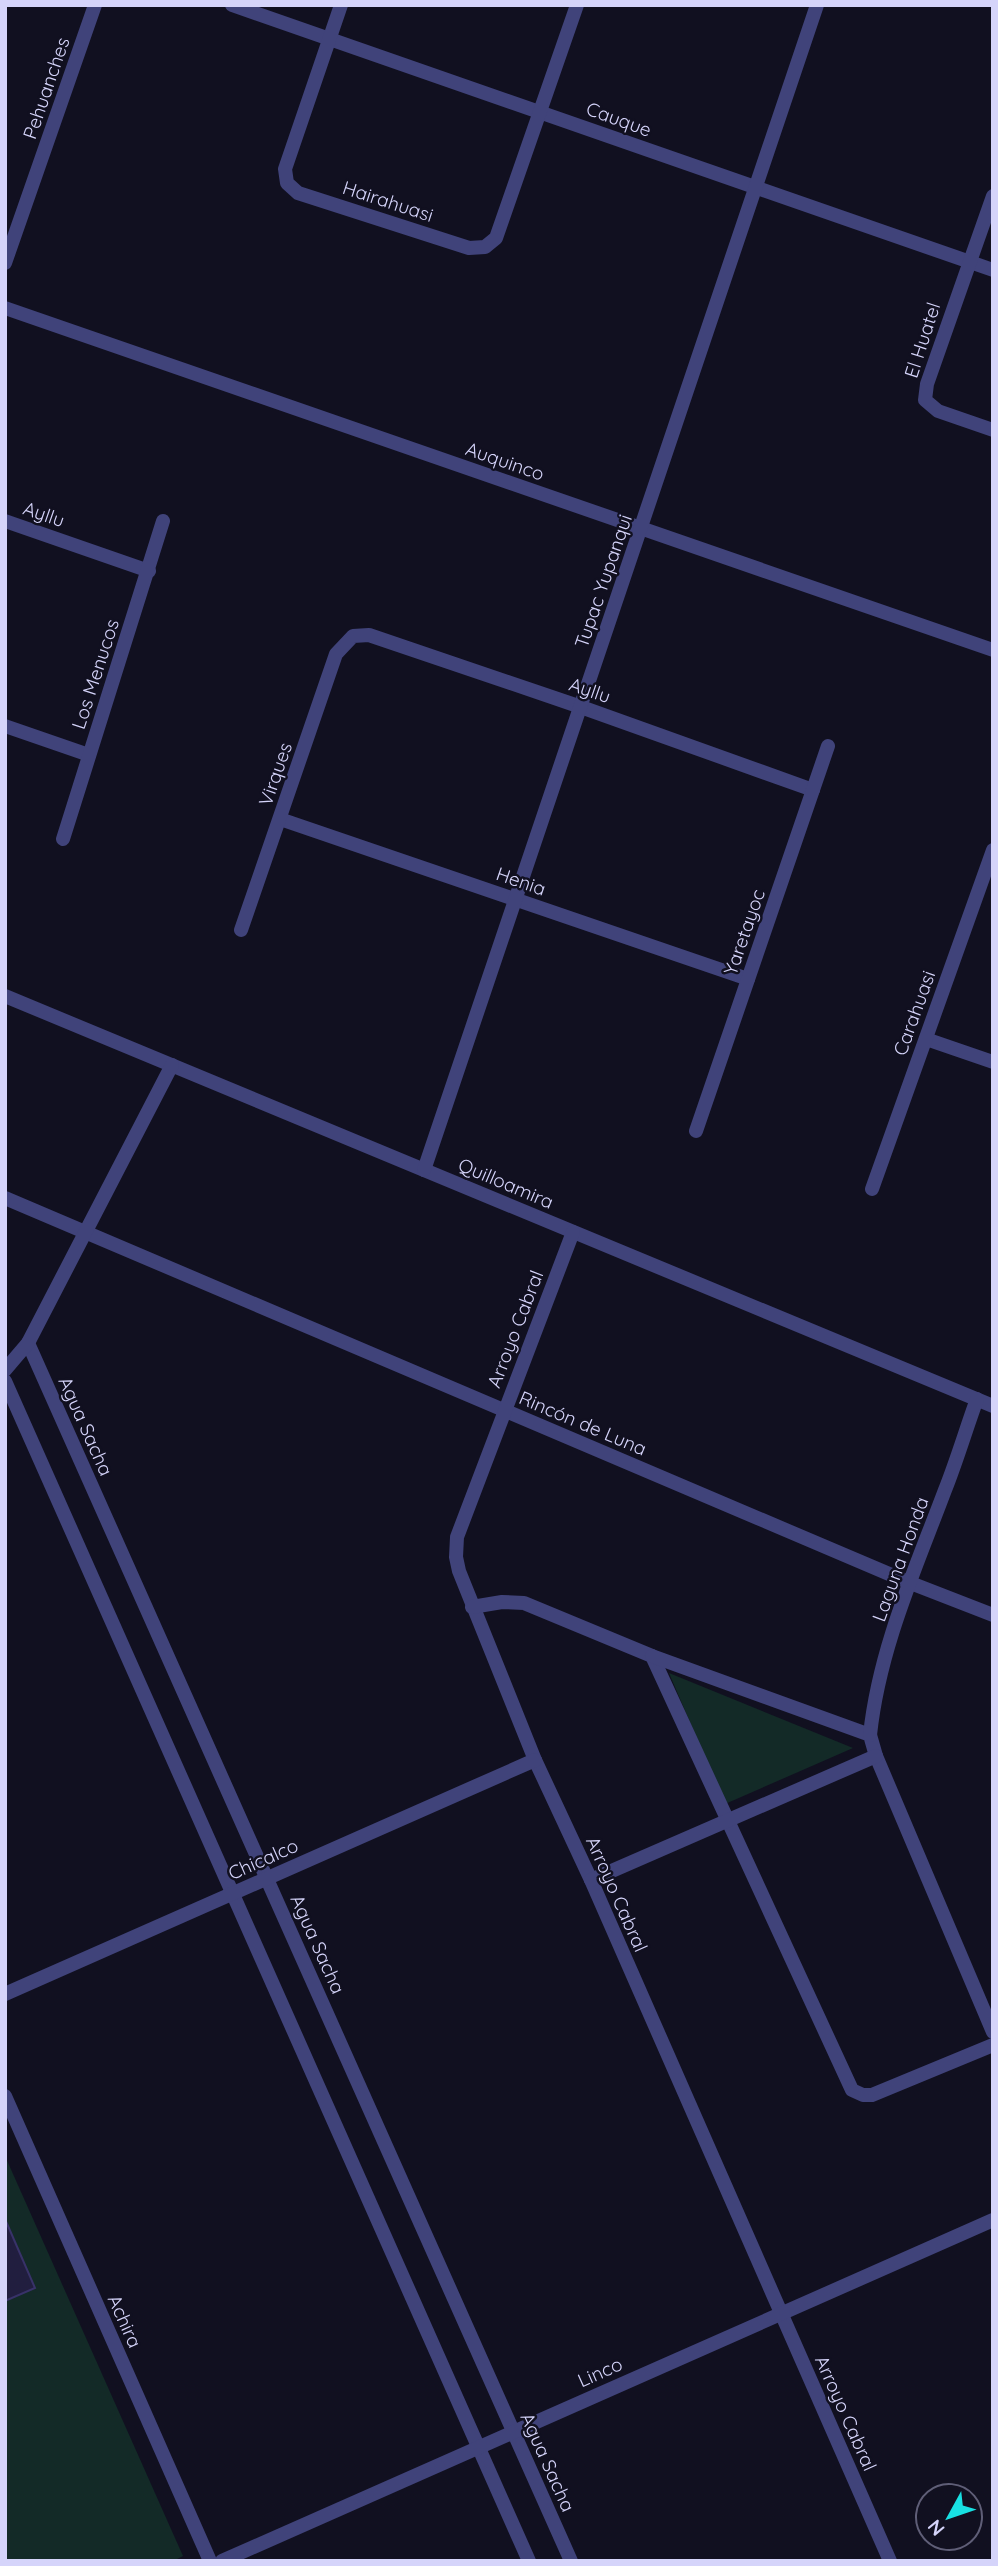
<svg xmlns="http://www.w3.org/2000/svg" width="998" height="2566" font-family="Quicksand,sans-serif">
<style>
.green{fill:#132a27}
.building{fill:#211e3f;stroke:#383269;stroke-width:2}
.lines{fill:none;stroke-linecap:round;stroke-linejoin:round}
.minor{stroke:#40437a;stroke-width:14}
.labels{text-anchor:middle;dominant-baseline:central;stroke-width:5;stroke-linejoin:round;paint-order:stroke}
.street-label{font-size:19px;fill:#d5d4fa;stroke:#111020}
</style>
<rect width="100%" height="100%" fill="#111020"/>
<g class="green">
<path d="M669,1673L853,1748L725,1804Z"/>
<path d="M5,2156L183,2556L173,2561H5Z"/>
</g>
<path class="building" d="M5,2219L35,2288L5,2301Z"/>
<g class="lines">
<g class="minor">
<path d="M232,5L993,270"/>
<path d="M341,5L285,169L287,183L298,193L469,248L485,247L496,238L577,5"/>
<path d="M993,196L927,384L925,400L938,411L993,430"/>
<path d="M5,263L95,5"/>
<path d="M5,308L993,650"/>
<path d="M5,521L149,571"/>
<path d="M5,726L89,755"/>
<path d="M280,819L748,979"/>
<path d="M63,839L163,521"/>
<path d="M241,930L336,654L353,636L369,635L581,707L813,790"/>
<path d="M5,996L993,1406"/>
<path d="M926,1039L993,1062"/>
<path d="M696,1131L828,746"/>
<path d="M424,1170L817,5"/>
<path d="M872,1189L993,850"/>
<path d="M5,1198L908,1582L993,1615"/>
<path d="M573,1232L457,1537L456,1557L459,1571L535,1760L591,1880L890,2561"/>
<path d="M28,1343L571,2561"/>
<path d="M5,1370L28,1343L172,1065"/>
<path d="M5,1381L529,2561"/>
<path d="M472,1607L502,1602L524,1603L652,1656L852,2090L863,2095H872L993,2045"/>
<path d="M652,1656L870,1735L876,1756L993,2032"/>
<path d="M870,1735C879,1649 915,1570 945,1490C957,1460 966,1429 977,1399"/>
<path d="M591,1880L876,1756"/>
<path d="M5,1994L535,1760"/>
<path d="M5,2096L210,2561"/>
<path d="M222,2561L993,2220"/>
</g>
</g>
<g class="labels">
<g class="street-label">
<text transform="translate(46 88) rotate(-71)">Pehuanches</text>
<text transform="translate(619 119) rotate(20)">Cauque</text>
<text transform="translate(388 201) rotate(18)">Hairahuasi</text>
<text transform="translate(922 340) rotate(-72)">El Huatel</text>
<text transform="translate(505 461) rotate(19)">Auquinco</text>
<text transform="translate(44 514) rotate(19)">Ayllu</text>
<text transform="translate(603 581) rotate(-71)">Tupac Yupanqui</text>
<text transform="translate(95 674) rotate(-72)">Los Menucos</text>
<text transform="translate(590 690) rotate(19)">Ayllu</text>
<text transform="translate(275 774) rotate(-71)">Virques</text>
<text transform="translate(521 881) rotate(19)">Henia</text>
<text transform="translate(744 932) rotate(-71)">Yaretayoc</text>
<text transform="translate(914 1013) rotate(-70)">Carahuasi</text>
<text transform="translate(506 1183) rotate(23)">Quilloamira</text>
<text transform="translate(515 1329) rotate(-69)">Arroyo Cabral</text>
<text transform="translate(583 1423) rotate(23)">Rincón de Luna</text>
<text transform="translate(86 1426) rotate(66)">Agua Sacha</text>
<text transform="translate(900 1559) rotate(-70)">Laguna Honda</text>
<text transform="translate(263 1859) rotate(-24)">Chicalco</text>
<text transform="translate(617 1894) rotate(66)">Arroyo Cabral</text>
<text transform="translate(318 1944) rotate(66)">Agua Sacha</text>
<text transform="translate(125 2321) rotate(66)">Achira</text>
<text transform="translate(600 2372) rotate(-24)">Linco</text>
<text transform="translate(846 2413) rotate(66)">Arroyo Cabral</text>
<text transform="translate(548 2462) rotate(66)">Agua Sacha</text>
</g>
</g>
<rect width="998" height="2566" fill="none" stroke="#d5d4fa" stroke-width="14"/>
<g transform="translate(949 2517) rotate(230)"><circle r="33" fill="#111020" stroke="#5f5e77" stroke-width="2"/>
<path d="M0-5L12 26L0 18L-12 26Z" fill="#18e0e2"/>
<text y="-10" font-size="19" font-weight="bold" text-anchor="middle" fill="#d5d4fa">N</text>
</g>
</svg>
